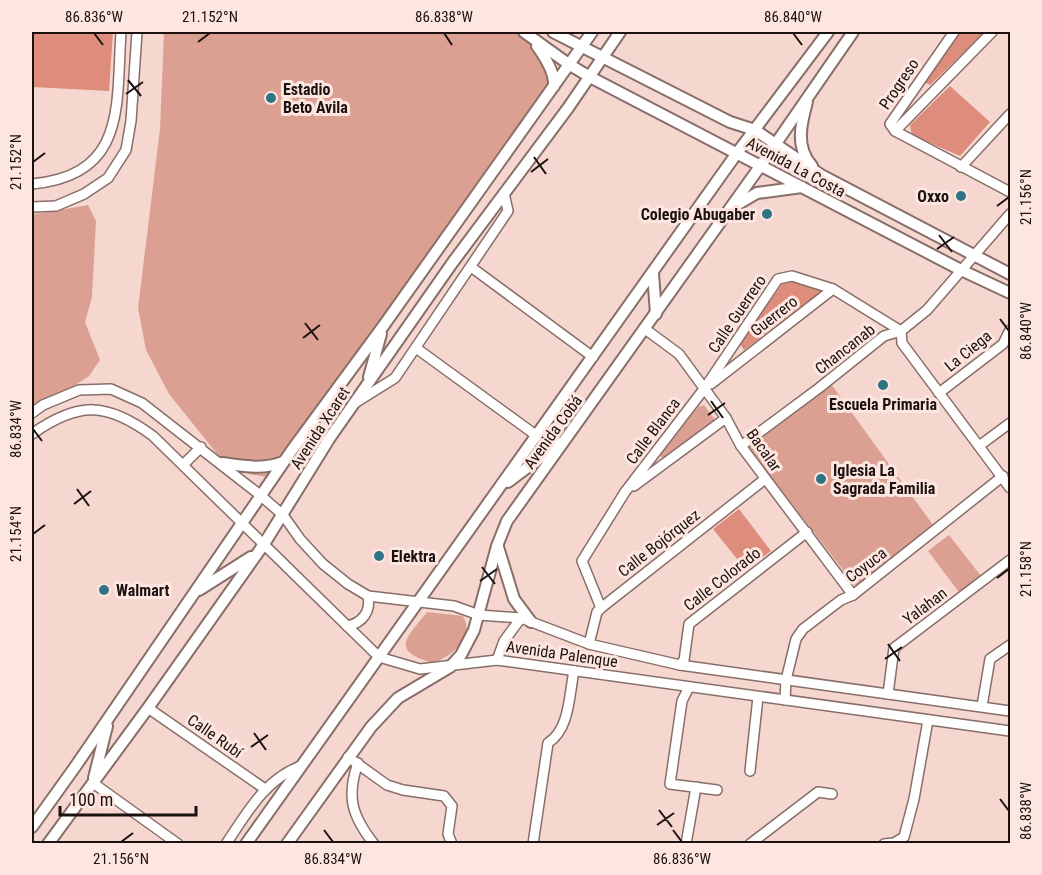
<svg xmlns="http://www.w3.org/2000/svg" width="1042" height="875" font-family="'Roboto Condensed',sans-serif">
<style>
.green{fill:#dca093}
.forest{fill:#de8c7b}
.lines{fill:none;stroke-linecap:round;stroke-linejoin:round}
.minor-casing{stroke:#886e68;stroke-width:12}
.major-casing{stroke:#886e68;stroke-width:14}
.minor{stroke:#fff;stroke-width:9}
.major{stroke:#fff;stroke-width:10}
.ticks{fill:none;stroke:#1b110f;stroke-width:2}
.poi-dot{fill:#307384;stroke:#fee6e0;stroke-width:2}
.labels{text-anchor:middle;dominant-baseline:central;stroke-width:6;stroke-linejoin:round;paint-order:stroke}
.street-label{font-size:16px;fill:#1b110f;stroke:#fee6e0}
.poi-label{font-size:16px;font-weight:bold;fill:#1b110f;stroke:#fee6e0;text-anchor:start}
.neatline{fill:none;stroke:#1b110f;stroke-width:2}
.ticks-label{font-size:15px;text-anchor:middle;fill:#1b110f}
</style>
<rect width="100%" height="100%" fill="#f5d7d0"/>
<g class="green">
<path d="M164,32H520L552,74L549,86L295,448L267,477L249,474L226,465L169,394L146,350L138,308L160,129Z"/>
<path d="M88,205L96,221L92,297L85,322L100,360L89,376L32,414V214L44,213Z"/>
<path d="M831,384L933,525L856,587L748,447Z"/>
<path d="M704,405L716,421L665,460L659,455L698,407Z"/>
<path d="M949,535L981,576L959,592L928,551Z"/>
<path d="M427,612L463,616C476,639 451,656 433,663C389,650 407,638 427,612Z"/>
</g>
<g class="forest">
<path d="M32,32H113L109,91L32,87Z"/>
<path d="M961,32H985L930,85L924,82Z"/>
<path d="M950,86L990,122L960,156L912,135L910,125Z"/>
<path d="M795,279L821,289L819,294L744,350L740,344L785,280Z"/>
<path d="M739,509L771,551L746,570L713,529Z"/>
</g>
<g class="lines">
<g class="minor-casing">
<g id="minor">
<path d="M954,32L890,124L895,131L1010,192"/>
<path d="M895,131L992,32"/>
<path d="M961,167L1010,114"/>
<path d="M32,184C127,175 116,106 121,32"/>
<path d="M32,207L56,206L84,194L108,178L126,150L131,121L137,32"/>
<path d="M471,267L593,357"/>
<path d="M645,329L679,354L726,418L741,446L853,595"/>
<path d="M416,348L537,436"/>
<path d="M711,384L833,289"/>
<path d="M939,393L1003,344L1010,330"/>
<path d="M355,403L395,378L508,211L504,193"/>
<path d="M32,413L43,405L79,390L111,389L142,403L260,495L283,515L300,539L323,564L348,584L368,596L454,606L479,615L521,618L589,644L680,665L1010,711"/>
<path d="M32,434C79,401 107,402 153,436L379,657L420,669L497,660L1010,731"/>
<path d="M741,446L819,388L884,336L901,331L927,310L1010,214"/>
<path d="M979,446L1010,423"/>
<path d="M183,465L201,447"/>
<path d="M634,486L726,418"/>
<path d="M601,608L582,561L625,492L704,389L778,279L792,276L833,289L901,331L902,343L1010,488"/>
<path d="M347,626C363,623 371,611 368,596"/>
<path d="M589,644L597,612L601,608L765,479"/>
<path d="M497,660L504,641L521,618"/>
<path d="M680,665L684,660L689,624L807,532"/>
<path d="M689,687L682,701L670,784L717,790"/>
<path d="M888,694L894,648L1010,560"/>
<path d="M785,700L786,680L796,639L803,629L841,600L853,595L1003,476"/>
<path d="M982,706L990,659L1010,645"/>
<path d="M148,708L265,789"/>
<path d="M348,757L387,785L403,790L444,796L452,806L448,834L452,844"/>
<path d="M358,763C346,797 352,816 374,844"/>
<path d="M750,771L758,697"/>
<path d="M93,783L178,844"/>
<path d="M226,844C247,813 265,779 301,766"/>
<path d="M533,844L548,743C570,729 569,695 574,671"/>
<path d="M686,844L696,787"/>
<path d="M750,844L818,792L832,794"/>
<path d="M884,844L894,843L904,837L914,799L928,720"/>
</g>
</g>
<g class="major-casing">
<g id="major">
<path d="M524,32L570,65L590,77L961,270L1010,293"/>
<path d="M553,32L730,122L755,130L821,175L1010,274"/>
<path d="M537,46C545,57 555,73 554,86"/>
<path d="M807,102C801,124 795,147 812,166"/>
<path d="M733,207L757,193L802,187"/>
<path d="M653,273L656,314"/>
<path d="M369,377L381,334"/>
<path d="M222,463C243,466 263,470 283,462"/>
<path d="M508,482L560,443"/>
<path d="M498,547L514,599L531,622"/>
<path d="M199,590L251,557"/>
<path d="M94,778L107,726"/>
<path d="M32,827L75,767L292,450L384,325L592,32"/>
<path d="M48,844L148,708L264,544L329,439L453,262L568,108L620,32"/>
<path d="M246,844L737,153L828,32"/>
<path d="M287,844L371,727L398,698L450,667L461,655L474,630L497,546L507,521L761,165L853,32"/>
</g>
</g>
<use href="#minor" class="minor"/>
<use href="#major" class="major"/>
</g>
<path class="ticks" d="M94,33L103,45M444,33L452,45M793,33L802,45M198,42L210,33M128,80L141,96M126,94L143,82M534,157L546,174M33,162L45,153M531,172L548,159M997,206L1009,197M939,235L952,252M937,249L954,237M1000,319L1009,331M305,323L318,340M303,338L320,325M711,401L723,418M708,415L725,403M33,429L42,441M77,489L89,506M74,504L91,491M33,534L45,525M482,567L495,584M997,578L1009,569M480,581L497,569M888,644L900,661M885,659L902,647M254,733L266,750M251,747L268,735M1000,799L1009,811M659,810L672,827M657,825L674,813M324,830L333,842M673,830L682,842M121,842L133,833"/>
<g class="poi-dot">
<circle cx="271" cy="98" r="6"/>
<circle cx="961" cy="196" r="6"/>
<circle cx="767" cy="214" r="6"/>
<circle cx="883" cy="385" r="6"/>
<circle cx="821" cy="479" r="6"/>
<circle cx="379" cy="556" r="6"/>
<circle cx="104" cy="590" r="6"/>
</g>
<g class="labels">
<g class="street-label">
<text transform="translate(899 84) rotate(-56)">Progreso</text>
<text transform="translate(796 167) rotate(28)">Avenida La Costa</text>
<text transform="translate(737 314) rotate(-56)">Calle Guerrero</text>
<text transform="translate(774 316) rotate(-38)">Guerrero</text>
<text transform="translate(845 349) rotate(-38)">Chancanab</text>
<text transform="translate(968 351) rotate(-39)">La Ciega</text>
<text transform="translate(320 428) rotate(-57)">Avenida Xcaret</text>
<text transform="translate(653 431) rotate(-53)">Calle Blanca</text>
<text transform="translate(553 432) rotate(-54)">Avenida Cobá</text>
<text transform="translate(764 450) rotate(55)">Bacalar</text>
<text transform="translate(659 543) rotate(-38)">Calle Bojórquez</text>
<text transform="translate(866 565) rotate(-37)">Coyuca</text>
<text transform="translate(722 579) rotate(-38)">Calle Colorado</text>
<text transform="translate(925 606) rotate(-37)">Yalahan</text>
<text transform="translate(562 654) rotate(8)">Avenida Palenque</text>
<text transform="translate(215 736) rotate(35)">Calle Rubí</text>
</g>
<g class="poi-label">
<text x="283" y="89">Estadio<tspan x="283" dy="18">Beto Avila</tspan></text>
<text x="949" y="196" text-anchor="end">Oxxo</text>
<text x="755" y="214" text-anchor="end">Colegio Abugaber</text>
<text x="883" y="404" text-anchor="middle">Escuela Primaria</text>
<text x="833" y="470">Iglesia La<tspan x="833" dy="18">Sagrada Familia</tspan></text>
<text x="391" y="556">Elektra</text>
<text x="116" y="590">Walmart</text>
</g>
</g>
<rect width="1042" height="875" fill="none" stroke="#fee6e0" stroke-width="66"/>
<path d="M60 806v9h136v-9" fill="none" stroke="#1b110f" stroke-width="3"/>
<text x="69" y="806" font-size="18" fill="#1b110f" stroke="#fee6e0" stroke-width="4.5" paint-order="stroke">100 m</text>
<rect x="33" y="33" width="976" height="809" class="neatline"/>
<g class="ticks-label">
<text x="94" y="22">86.836°W</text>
<text x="210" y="22">21.152°N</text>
<text x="444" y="22">86.838°W</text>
<text x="793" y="22">86.840°W</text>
<text transform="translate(16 162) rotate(-90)" y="5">21.152°N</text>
<text transform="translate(1026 197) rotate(-90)" y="5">21.156°N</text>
<text transform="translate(1026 331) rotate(-90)" y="5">86.840°W</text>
<text transform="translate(16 429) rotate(-90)" y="5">86.834°W</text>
<text transform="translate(16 534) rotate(-90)" y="5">21.154°N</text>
<text transform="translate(1026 569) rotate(-90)" y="5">21.158°N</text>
<text transform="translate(1026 811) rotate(-90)" y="5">86.838°W</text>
<text x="121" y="864">21.156°N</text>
<text x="333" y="864">86.834°W</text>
<text x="682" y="864">86.836°W</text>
</g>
</svg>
